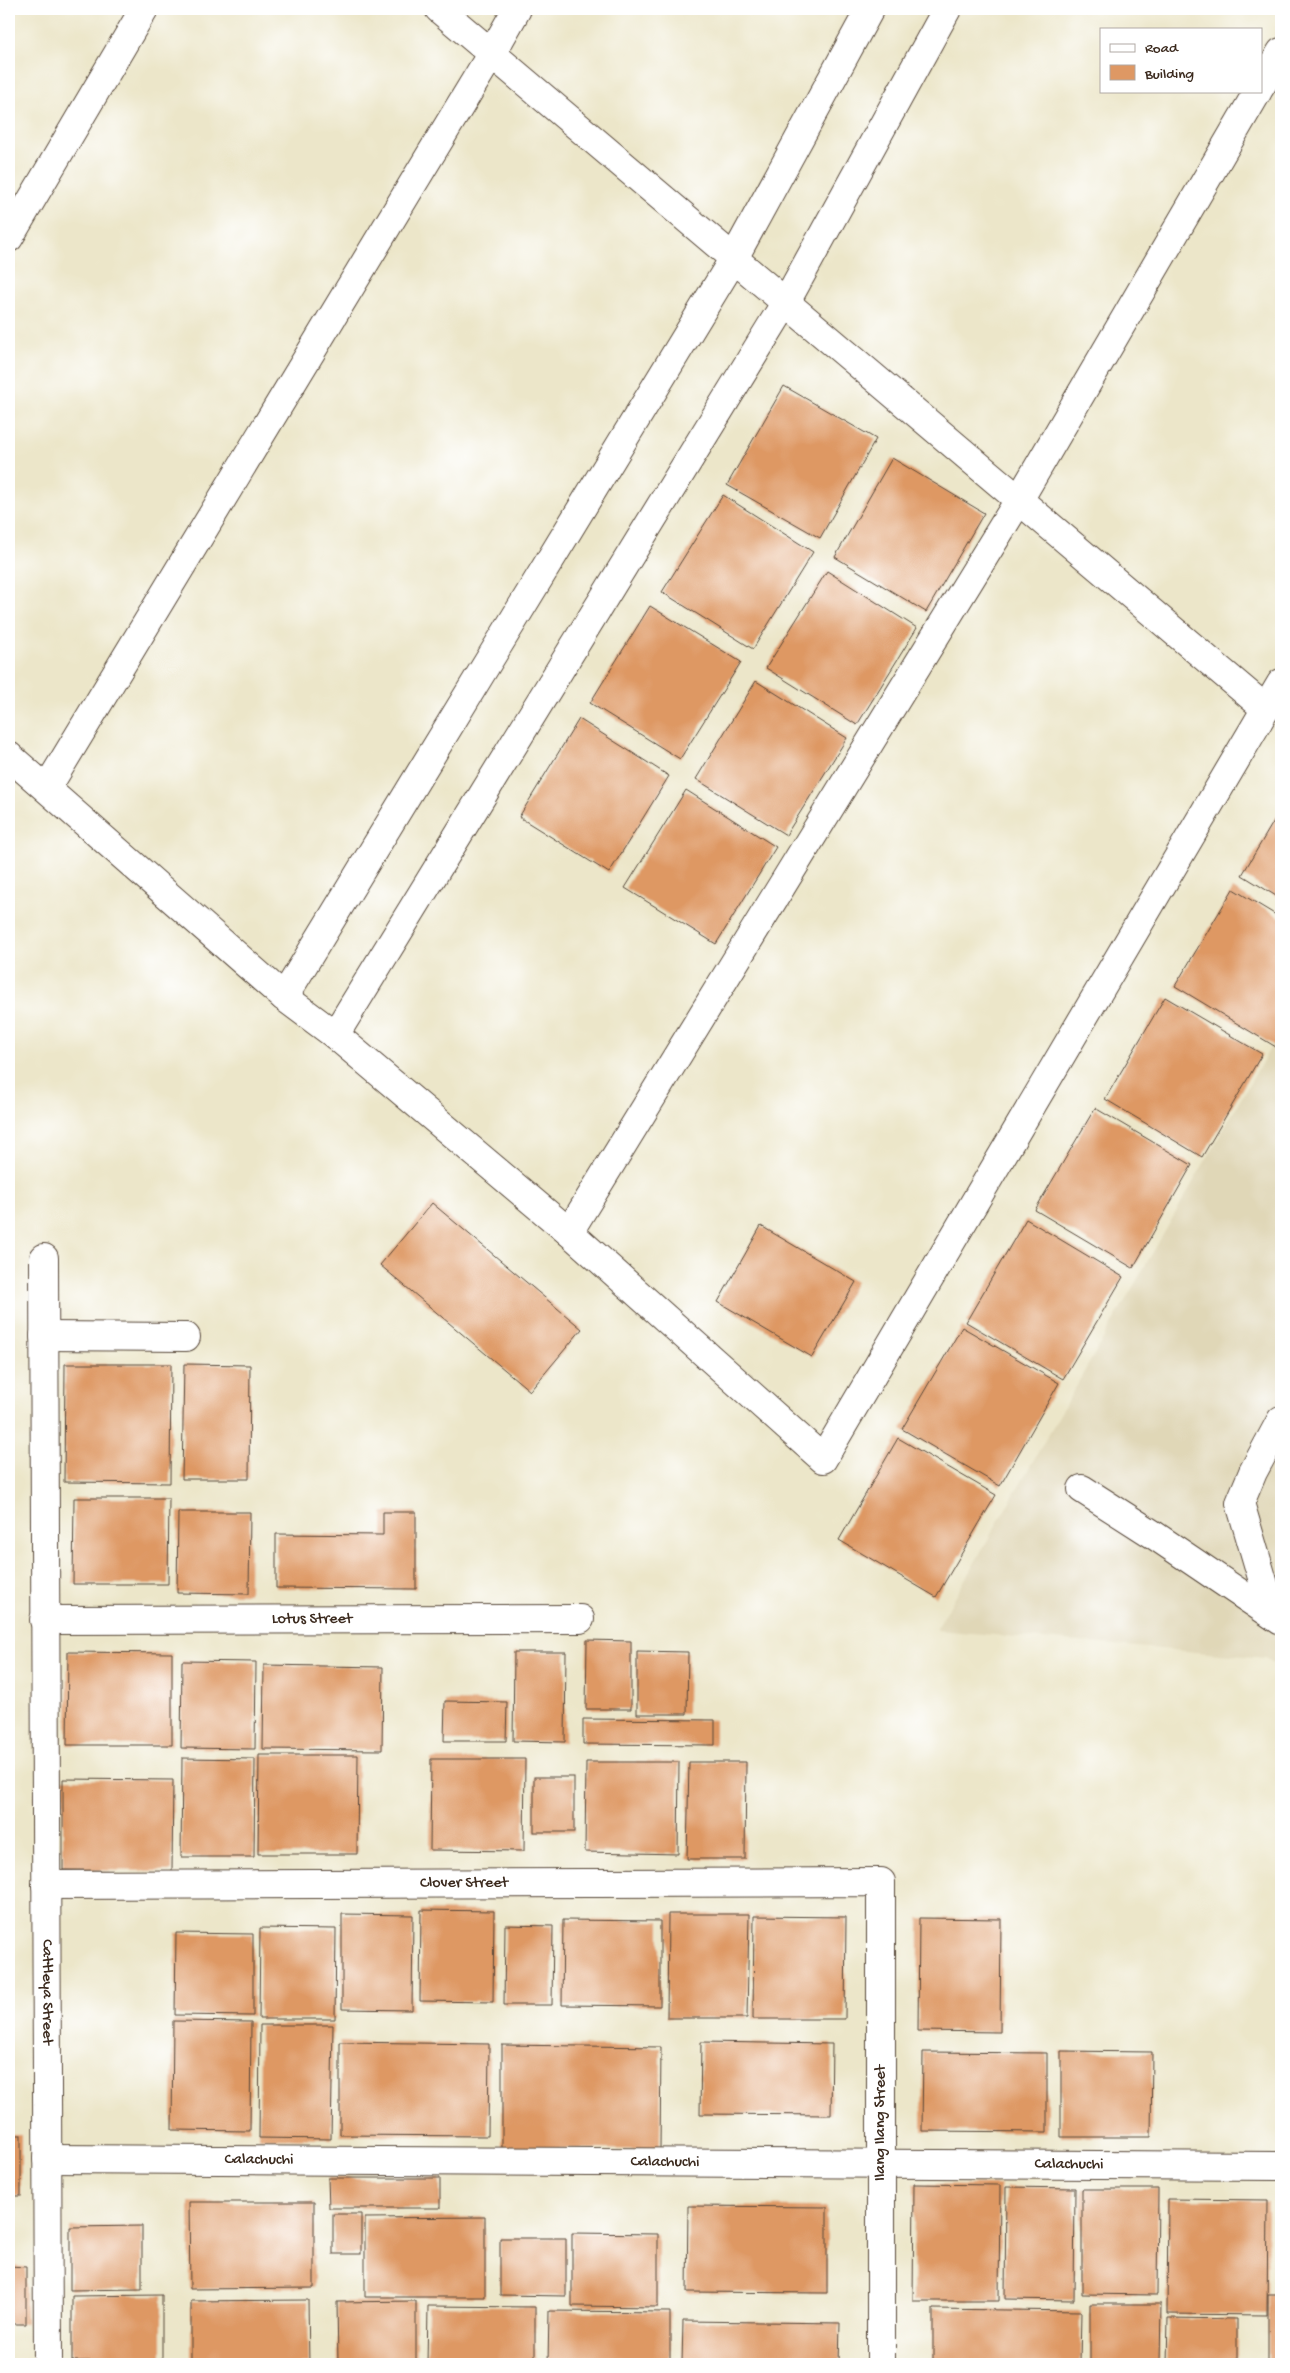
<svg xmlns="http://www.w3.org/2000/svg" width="1290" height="2373" font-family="'Gochi Hand',sans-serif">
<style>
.built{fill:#e0d7b7}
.building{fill:#de9864}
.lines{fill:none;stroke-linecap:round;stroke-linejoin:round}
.minor-casing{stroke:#564638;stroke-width:30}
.minor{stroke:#fff;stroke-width:28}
.labels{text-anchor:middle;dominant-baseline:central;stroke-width:5;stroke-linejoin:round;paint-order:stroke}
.street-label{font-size:16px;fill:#3b2a1e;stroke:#fff}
</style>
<rect width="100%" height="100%" fill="#fff"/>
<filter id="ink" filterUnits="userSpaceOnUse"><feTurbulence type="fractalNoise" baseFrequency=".02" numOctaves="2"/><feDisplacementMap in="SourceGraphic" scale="10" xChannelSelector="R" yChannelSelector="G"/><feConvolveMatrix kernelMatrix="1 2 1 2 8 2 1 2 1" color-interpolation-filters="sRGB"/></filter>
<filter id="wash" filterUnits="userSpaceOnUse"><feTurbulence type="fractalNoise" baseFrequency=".0096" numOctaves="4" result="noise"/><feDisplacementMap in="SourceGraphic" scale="20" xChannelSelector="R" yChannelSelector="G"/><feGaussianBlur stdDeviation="1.12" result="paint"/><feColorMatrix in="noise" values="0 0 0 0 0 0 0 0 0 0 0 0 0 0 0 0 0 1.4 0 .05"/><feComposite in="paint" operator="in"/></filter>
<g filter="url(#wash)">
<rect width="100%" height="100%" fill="#ece6c9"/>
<path class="built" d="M1281,1029V1669L1266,1658L936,1630Z"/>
<g id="blocks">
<g class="building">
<path d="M784,386L876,439L820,538L727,485Z"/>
<path d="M892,458L984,513L926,612L835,557Z"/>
<path d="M723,495L813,552L753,649L662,592Z"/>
<path d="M827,571L917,628L857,725L766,668Z"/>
<path d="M650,606L741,662L680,759L590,703Z"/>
<path d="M756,681L847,738L786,835L696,779Z"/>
<path d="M579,719L669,776L609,873L519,817Z"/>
<path d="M686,790L776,847L716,944L625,888Z"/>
<path d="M1281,809V899L1242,875Z"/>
<path d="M1233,889L1281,918V1038L1276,1047L1175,986Z"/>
<path d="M1165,997L1262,1054L1202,1157L1105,1099Z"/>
<path d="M1095,1108L1192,1165L1133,1268L1035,1210Z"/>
<path d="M432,1203L582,1329L530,1391L380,1265Z"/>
<path d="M1026,1219L1123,1277L1063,1379L966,1322Z"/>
<path d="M761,1226L856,1282L812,1357L718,1302Z"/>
<path d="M962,1327L1059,1383L1000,1486L902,1429Z"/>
<path d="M65,1364H171L170,1483L64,1482Z"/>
<path d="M184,1364L250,1365L249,1479H182Z"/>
<path d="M898,1438L996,1495L936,1597L839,1540Z"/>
<path d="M74,1498H169L168,1584H73Z"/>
<path d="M178,1512H250L249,1594L177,1593Z"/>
<path d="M383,1512H416V1589L276,1588V1534L383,1535Z"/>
<path d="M587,1640L631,1641V1709H586Z"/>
<path d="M637,1651L688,1652L687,1714H637Z"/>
<path d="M68,1652L172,1653V1745H67Z"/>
<path d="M514,1652H566L565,1742L513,1741Z"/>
<path d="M182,1661L256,1662L255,1749L181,1748Z"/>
<path d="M264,1665L383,1667L382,1750L263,1749Z"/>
<path d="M445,1701L507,1702L506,1741H444Z"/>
<path d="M583,1719L715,1720V1745L583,1744Z"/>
<path d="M259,1755H358L357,1854H258Z"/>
<path d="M182,1758L255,1759L254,1857H181Z"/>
<path d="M431,1759H525L524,1851L430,1850Z"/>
<path d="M586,1762H679L678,1854L585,1852Z"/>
<path d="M689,1762H746L745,1859H687Z"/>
<rect x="534" y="1777" width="40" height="55"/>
<path d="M63,1779L173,1780L172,1871L63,1870Z"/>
<path d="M421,1910L494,1911L493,2002L420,2001Z"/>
<path d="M342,1914L413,1915L412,2010L342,2009Z"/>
<path d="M668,1914H749L747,2018H667Z"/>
<path d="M754,1916L846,1917L845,2019H753Z"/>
<path d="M919,1918L1001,1919L1000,2032L918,2031Z"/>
<path d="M563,1920L660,1921V2006L562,2005Z"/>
<path d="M505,1925L553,1926L552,2005H504Z"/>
<path d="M260,1928L336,1929L335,2019H259Z"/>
<path d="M176,1933L253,1934V2016L175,2015Z"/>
<path d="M173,2021L251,2022L250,2131L172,2130Z"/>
<path d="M260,2025H333L331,2139L259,2138Z"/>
<path d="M340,2042L489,2044L488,2136L340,2135Z"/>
<path d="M701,2042L832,2044L831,2115L700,2114Z"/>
<path d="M502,2045L661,2047L660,2150L502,2148Z"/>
<path d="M1061,2051L1152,2052L1151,2137H1061Z"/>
<path d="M923,2052L1047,2053V2132L922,2131Z"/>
<rect x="9" y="2135" width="12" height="61"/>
<path d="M328,2178H440V2208H329Z"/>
<path d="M914,2184L1000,2185L999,2301H913Z"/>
<path d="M1006,2187L1075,2188L1074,2300L1005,2299Z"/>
<path d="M1082,2189H1158L1157,2295L1082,2294Z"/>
<path d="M1168,2199L1268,2200L1267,2315L1167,2314Z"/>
<path d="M189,2202H314V2288L190,2289Z"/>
<path d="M688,2206L827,2207V2293L687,2292Z"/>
<rect x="333" y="2214" width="28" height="40"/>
<path d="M485,2217V2297H365V2218Z"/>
<path d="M142,2226V2289L70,2290V2227Z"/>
<path d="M572,2233L658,2234V2307L572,2306Z"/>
<path d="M500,2238H566V2296L500,2295Z"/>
<path d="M9,2266L26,2267V2324H9Z"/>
<rect x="1268" y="2294" width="13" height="70"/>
<path d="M162,2295V2364H92V2361H72V2296Z"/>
<path d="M308,2300L309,2364H191V2301Z"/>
<path d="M416,2301V2364H338L337,2302Z"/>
<path d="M1090,2304H1161L1160,2364H1090Z"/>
<path d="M428,2306L535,2307V2364H427Z"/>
<path d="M933,2309L1081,2311L1080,2364H933Z"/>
<path d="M549,2311L670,2312V2364H548Z"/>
<path d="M1168,2318L1237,2319V2364H1167Z"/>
<path d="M683,2321L840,2323L839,2364H682Z"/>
</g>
</g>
</g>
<g filter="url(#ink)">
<use href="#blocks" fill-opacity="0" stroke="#564638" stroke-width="1"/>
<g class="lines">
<g class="minor-casing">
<g id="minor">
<path d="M439,9L1266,709"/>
<path d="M1261,86L1281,52"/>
<path d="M9,238L144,9"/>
<path d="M9,756L284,997L335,1035L569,1232L823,1459L1281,683"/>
<path d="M47,788L492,53L517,9"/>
<path d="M284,997L734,258L870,9"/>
<path d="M335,1035L786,302L947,9"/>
<path d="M569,1232L1019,500L1258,91"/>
<path id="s1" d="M44,1258L48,2364"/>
<path d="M44,1336L186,1337"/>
<path d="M1082,1489L1154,1535L1281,1621"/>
<path d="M1273,1615L1240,1503L1253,1472L1281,1420"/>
<path id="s2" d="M44,1620L580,1619"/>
<path id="s3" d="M46,1885L881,1882V2364"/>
<path id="s4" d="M47,2159L1281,2166"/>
</g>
</g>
<use href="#minor" class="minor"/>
</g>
</g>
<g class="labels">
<g class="street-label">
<text stroke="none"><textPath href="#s2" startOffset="268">Lotus Street</textPath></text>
<text stroke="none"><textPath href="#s3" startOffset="418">Clover Street</textPath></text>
<text stroke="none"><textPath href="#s1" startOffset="734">Cattleya Street</textPath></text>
<text transform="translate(881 2123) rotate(-90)">Ilang Ilang Street</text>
<text stroke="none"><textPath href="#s4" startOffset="212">Calachuchi</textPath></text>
<text stroke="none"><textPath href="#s4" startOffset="618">Calachuchi</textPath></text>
<text stroke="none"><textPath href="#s4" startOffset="1022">Calachuchi</textPath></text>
</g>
</g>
<rect width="1290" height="2373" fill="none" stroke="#fff" stroke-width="30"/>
<rect x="1100" y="28" width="162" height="65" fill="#ffffff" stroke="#b1aaa5"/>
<rect x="1110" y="44" width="25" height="8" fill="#ffffff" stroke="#b1aaa5"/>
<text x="1145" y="52" font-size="15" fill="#3b2a1e">Road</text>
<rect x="1110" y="65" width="25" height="15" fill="#de9864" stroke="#b1aaa5"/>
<text x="1145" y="78" font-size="15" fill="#3b2a1e">Building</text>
</svg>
